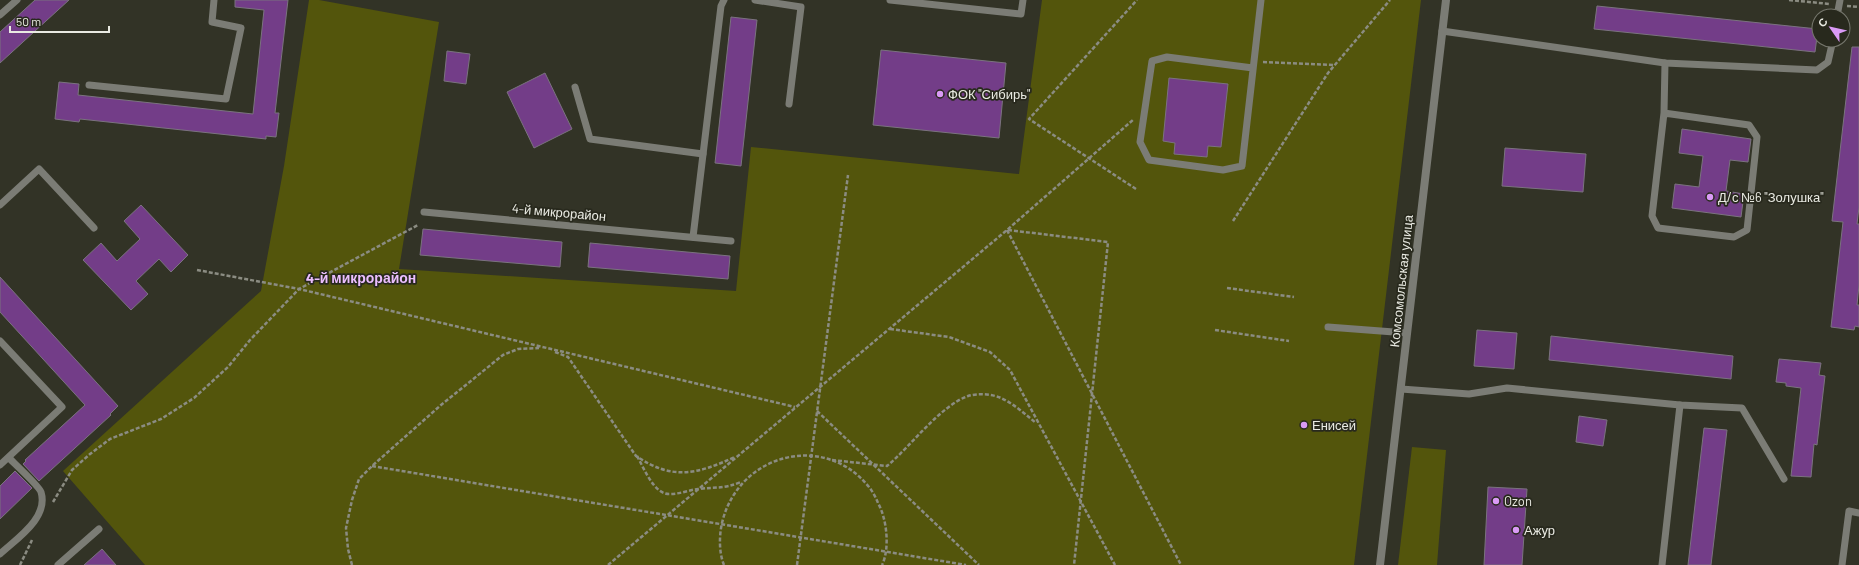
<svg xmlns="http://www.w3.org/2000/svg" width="1859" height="565" font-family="Barlow,sans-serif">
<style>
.green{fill:#53550c}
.building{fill:#733d88;stroke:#7b737f}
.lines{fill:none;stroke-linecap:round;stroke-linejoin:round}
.path{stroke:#8b8c82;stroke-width:2.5;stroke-dasharray:4 2;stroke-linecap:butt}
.service{stroke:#7b7c75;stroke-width:7}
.minor{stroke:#7b7c75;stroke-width:8}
.poi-dot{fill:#da9af6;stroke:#28291d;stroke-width:1.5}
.labels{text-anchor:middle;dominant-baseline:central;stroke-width:3.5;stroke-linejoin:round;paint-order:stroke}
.poi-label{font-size:13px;fill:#e9eae2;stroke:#28291d;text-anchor:start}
.street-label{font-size:13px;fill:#e9eae2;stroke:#28291d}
.neighbourhood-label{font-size:14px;font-weight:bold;fill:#ebbefe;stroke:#28291d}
</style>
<rect width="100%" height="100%" fill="#323326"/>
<g class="green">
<path d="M309,0H319L439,22L399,269L736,291L751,147L1019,174L1042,0H1421L1354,565H145L63,471L261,291L284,166Z"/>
<path d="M1412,447L1446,450L1437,565H1398Z"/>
</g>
<g class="building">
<path d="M35,0H69L0,63V32Z"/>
<path d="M235,0H288L275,113H279L276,137L266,136V139L80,119L79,122L55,119L59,82L79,84L78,95L253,114L264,10L235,7Z"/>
<path d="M1597,6L1818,29L1815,52L1594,29Z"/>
<path d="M731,17L757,20L741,166L715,163Z"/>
<path d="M1852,47H1859V207L1857,224H1859V285L1857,305H1859V327L1855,326L1854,330L1831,327L1843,222L1832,221Z"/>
<path d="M881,50L1006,63L999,138L873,125Z"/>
<path d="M447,51L470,54L466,84L444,81Z"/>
<path d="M545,73L572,129L534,148L507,92Z"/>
<path d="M1169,78L1228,84L1221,147L1208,146L1207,157L1174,154L1175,143L1163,141Z"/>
<path d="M1682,129L1751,139L1748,162L1730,160L1726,191L1744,194L1741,217L1672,208L1675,184L1699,187L1703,156L1679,153Z"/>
<path d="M1505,148L1586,154L1583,192L1502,186Z"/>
<path d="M141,205L188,255L171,272L159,259L136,281L148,294L131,310L83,260L101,243L117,261L140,239L124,221Z"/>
<path d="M423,229L562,242L560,267L420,255Z"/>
<path d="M590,243L730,256L728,279L588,267Z"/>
<path d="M0,277L118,406L110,414L111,415L39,481L23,464L26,461L25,460L85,405L0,312Z"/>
<path d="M1477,330L1517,333L1514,369L1474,366Z"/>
<path d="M1551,336L1733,356L1731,379L1549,360Z"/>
<path d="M1779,359L1821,363L1819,375L1825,376L1817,445L1814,444L1811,477L1791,476L1801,388L1786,386V383L1776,382Z"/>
<path d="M1579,416L1607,420L1603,446L1576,442Z"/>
<path d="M1704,428L1727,430L1711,565H1688Z"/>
<path d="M15,471L32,488L0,519V486Z"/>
<path d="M1488,487L1527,489L1522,565H1484Z"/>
<path d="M102,549L116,565H84Z"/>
</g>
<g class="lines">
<g class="path">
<path d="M1789,0L1830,4"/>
<path d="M1847,6L1859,7"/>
<path d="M1263,62L1334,65"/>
<path d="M1136,189L1029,119L1137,0"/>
<path d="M1233,221L1328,73L1390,0"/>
<path d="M1007,230L1181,565"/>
<path d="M1008,230L1108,242L1074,565"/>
<path d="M197,270L299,289L795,407"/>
<path d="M1227,288L1294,297"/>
<path d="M890,329L949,337L990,352L1010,370L1115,565"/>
<path d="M1215,330L1289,341"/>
<path d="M555,352L568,357L636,456C673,481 697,474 735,457"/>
<path d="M817,411L979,565"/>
<path d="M637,456C644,468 654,495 670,494C680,494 689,490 698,489C715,487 724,489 741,482"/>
<path d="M832,460L887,466C911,446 940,406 968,396C978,393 992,394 1001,398C1014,404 1025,414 1036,423"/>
<path d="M372,466L966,565"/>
<path d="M53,502L72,470L90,454L110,439L161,419L194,398L228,367L250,340L299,289L418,225"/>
<path d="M20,565L32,540"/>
<path d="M352,565L348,549L346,528L352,500L359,479L372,466L441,405L503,355L518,349L539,348"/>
<path d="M608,565L1007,230L1134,119"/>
<path d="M724,565C719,553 719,536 722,523C738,454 824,431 869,487C873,492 876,498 878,503C887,519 890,549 882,565"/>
<path d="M797,565L848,175"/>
</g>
<g class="service">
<path d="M755,0L801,7L789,104"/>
<path d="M890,0L1021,14L1023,0"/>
<path d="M0,15L17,0"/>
<path d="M1837,16L1840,0"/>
<path d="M1442,31L1665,63L1817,70L1828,62L1833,40"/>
<path d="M1253,68L1167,57L1152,61L1140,142L1149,160L1223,170L1242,166L1261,0"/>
<path d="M89,85L226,99L241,28L212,22L214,0"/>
<path d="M575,87L590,139L703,154"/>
<path d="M1664,113L1652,216L1658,228L1734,237L1747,230L1757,137L1749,125L1664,113L1665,63"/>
<path d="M0,205L39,169L94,228"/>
<path d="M424,212L731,241"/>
<path d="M693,237L721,6L724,0"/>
<path d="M1328,327L1407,333"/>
<path d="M0,341L62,407L0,465"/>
<path d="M1401,389L1469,394L1507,388L1680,405L1742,408L1784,479"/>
<path d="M0,554C16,539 49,518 41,492C39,486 15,464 9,458"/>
<path d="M58,565L99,529"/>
<path d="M1662,565L1680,405"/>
<path d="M1842,565L1849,511L1859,513"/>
</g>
<path class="minor" d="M1380,565L1446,0"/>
</g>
<g class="poi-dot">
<circle cx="940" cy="94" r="4"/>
<circle cx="1710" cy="197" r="4"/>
<circle cx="1304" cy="425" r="4"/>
<circle cx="1496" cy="501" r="4"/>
<circle cx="1516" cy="530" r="4"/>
</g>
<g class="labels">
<g class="poi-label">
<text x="948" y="94">ФОК "Сибирь"</text>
<text x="1718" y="197">Д/с №6 "Золушка"</text>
<text x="1312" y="425">Енисей</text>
<text x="1504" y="501">Ozon</text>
<text x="1524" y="530">Ажур</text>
</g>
<g class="street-label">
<text transform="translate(559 212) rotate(5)">4-й микрорайон</text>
<text transform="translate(1401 281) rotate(-84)">Комсомольская улица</text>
</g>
<g class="neighbourhood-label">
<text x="361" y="277">4-й микрорайон</text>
</g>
</g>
<g transform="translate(1831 28) rotate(304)"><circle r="19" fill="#28291d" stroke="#75766c"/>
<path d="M0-3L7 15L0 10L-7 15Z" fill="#da9af6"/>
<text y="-6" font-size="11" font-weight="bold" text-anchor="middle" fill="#e9eae2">С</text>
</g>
<path d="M10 26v6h99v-6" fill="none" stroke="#e9eae2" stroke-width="2"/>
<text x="16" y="26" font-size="12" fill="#e9eae2" stroke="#28291d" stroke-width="3" paint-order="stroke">50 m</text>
</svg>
